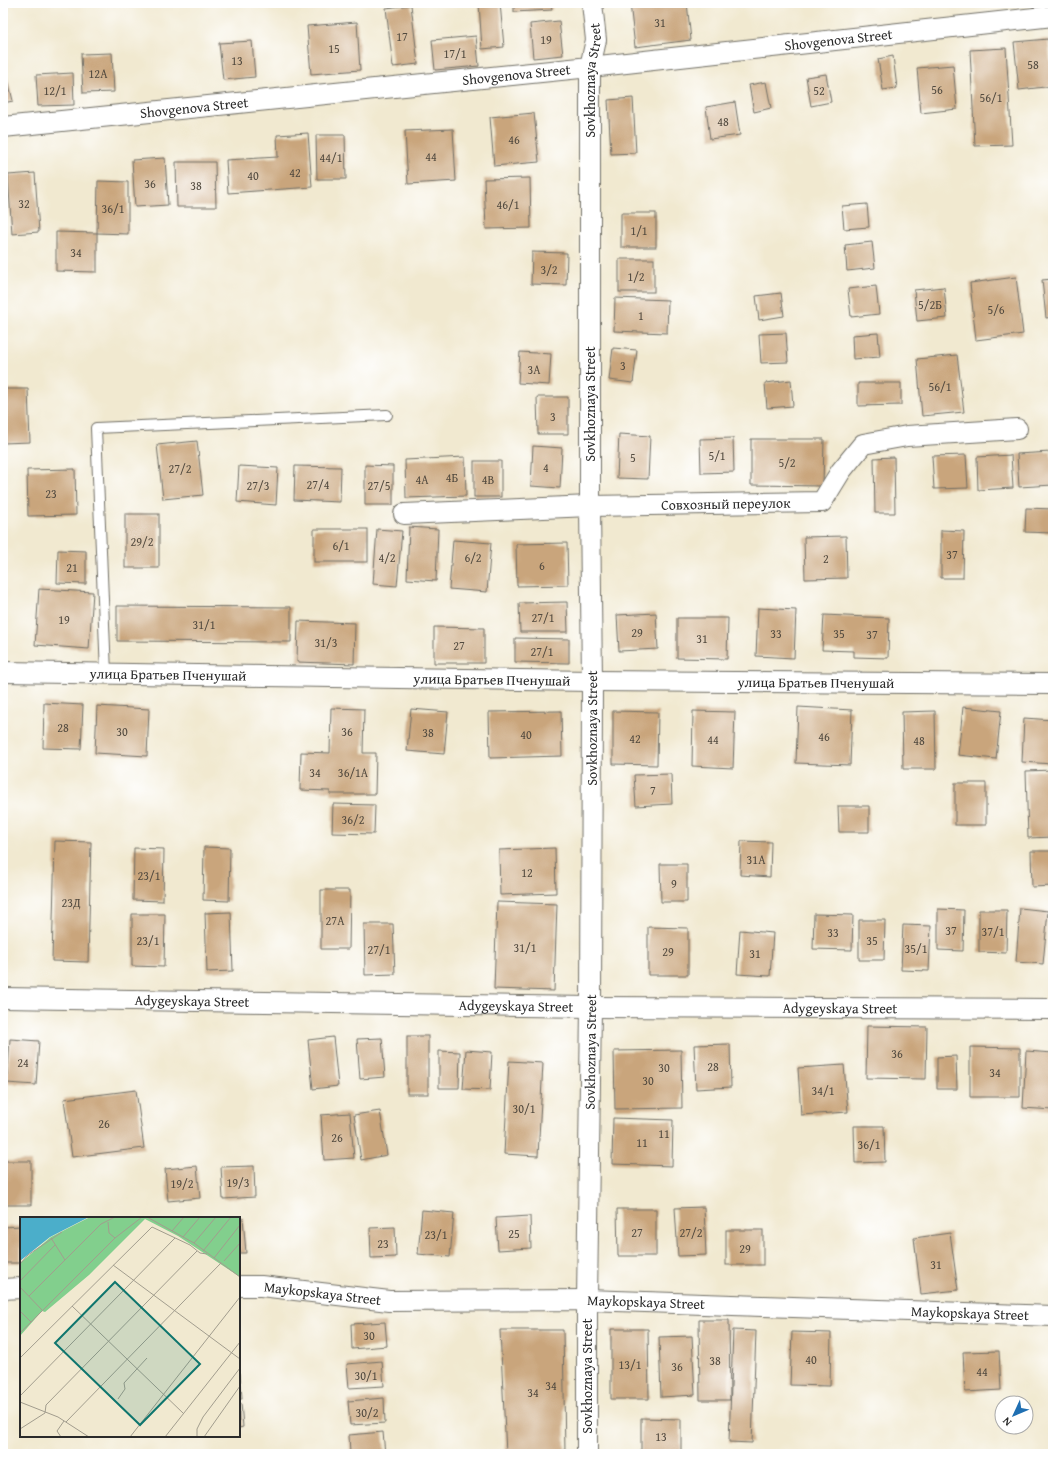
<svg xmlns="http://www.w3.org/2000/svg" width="1056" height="1457" font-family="'Gentium Book Plus',serif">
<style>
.building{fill:#c9a57c}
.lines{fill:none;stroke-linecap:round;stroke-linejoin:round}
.lane-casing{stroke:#706e65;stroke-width:12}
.street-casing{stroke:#706e65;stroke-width:22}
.lane{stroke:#fff;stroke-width:10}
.street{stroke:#fff;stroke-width:20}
.labels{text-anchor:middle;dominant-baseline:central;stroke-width:3;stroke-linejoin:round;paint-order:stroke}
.number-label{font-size:12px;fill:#524a3f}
.street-label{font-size:14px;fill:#2b2b2b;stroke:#fff}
.inset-road{fill:none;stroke:#a29d8e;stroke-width:1}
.view{fill:#0f766e;fill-opacity:0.15;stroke:#0f766e;stroke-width:2}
.inset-edge{fill:none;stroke:#2b2b2b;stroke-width:2}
</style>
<rect width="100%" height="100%" fill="#fff"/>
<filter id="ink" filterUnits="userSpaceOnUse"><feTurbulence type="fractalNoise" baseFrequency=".025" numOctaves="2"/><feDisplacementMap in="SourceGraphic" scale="8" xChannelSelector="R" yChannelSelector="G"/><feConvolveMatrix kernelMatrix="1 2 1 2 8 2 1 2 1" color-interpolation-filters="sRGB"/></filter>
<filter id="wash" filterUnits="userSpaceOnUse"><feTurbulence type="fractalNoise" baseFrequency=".012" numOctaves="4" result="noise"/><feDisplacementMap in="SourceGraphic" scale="16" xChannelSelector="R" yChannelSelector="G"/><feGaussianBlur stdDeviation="0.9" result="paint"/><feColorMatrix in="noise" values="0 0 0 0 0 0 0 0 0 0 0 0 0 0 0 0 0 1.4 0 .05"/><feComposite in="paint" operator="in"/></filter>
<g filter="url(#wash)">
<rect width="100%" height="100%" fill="#f1e9d0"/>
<g id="blocks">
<g class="building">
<path d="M479,3H500L504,47L482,49Z"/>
<path d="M514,3H551L552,10L514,12Z"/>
<path d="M630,3H687L691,40L635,47Z"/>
<path d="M411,5L418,64L393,67L386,8Z"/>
<path d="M559,21L563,55L533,58L530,24Z"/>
<path d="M357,22L360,70L311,74L307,26Z"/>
<path d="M476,36L479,66L435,70L432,40Z"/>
<path d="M1048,39L1053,86L1019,90L1014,42Z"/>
<path d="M252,41L255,77L223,80L219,43Z"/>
<path d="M1006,48L1012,145L975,146L970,50Z"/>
<path d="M112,53L114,92L83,93L81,54Z"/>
<path d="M893,56L897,88L883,90L878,59Z"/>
<path d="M3,58L13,101L3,103Z"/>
<path d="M953,65L957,109L921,113L917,68Z"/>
<path d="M73,73L74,105L38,106L36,75Z"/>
<path d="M826,74L831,102L811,106L806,77Z"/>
<path d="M766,82L771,108L754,112L749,85Z"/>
<path d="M633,98L636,153L611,154L608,100Z"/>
<path d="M735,102L740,135L710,139L706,107Z"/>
<path d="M534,113L539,162L494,166L490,117Z"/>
<path d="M453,129L456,181L408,184L405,131Z"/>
<path d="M308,133L312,187L228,193L226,160L278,157L277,135Z"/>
<path d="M316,135H345L346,179H317Z"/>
<path d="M165,158L168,205L135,207L132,160Z"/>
<path d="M176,162H215L216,207H177Z"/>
<path d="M35,173L39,232L12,234L8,175Z"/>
<path d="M530,178L531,228L486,229L484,179Z"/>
<path d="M98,181L128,182V234L97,233Z"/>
<path d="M867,204L869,227L844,229L842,206Z"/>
<rect x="621" y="213" width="35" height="34"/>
<path d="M56,232L97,233V272L56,271Z"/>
<path d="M872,242L875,268L847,271L845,245Z"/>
<path d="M532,252L567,253L566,285L531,284Z"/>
<rect x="619" y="259" width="35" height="33"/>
<path d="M1016,277L1023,334L976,340L970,283Z"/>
<path d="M1053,279V317L1046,318L1042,280Z"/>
<path d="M876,286L879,314L851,317L848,289Z"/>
<path d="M944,287L947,318L917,321L914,290Z"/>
<path d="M781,293L784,316L759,320L756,296Z"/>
<path d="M615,298L668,300L667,333L614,331Z"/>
<path d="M786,333L788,362L761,363L759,334Z"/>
<path d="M878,333L880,357L853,359L852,335Z"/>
<path d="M613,348L637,350L633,383L609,380Z"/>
<path d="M520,352L551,354L549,385L518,383Z"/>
<path d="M957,355L964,412L922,416L917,359Z"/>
<path d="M791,380L793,406L767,408L765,383Z"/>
<path d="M858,383H901V405L858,406Z"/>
<path d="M3,389H28L30,442L3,443Z"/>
<path d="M537,397H568V434H538Z"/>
<path d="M619,434L650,436L648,479L617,478Z"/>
<path d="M733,438L734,472L701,473L700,439Z"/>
<path d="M751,439H824L823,486L751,485Z"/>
<path d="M197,441L203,495L163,499L157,445Z"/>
<path d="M533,446L562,448L560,488L531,486Z"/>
<path d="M1051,452L1053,485L1019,487L1017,454Z"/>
<path d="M966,455L968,488L934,489L932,456Z"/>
<path d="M1011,455L1013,488L978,490L977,457Z"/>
<path d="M465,457L466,496L406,498L405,460Z"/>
<path d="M894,457L895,513H875L874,458Z"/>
<rect x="474" y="461" width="27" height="36"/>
<path d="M365,465L393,466V505H365Z"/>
<path d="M239,466L278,468L276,505L237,502Z"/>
<path d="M295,466L341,467L340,502L294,500Z"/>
<path d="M75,469L76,515L28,516L27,470Z"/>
<path d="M1026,508L1053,509V533L1025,532Z"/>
<rect x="125" y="514" width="34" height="54"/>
<path d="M409,527L438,529L436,581L407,579Z"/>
<rect x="314" y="529" width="54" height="33"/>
<path d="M377,529L402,531L397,586L373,584Z"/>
<path d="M941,530L964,531L963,578H941Z"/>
<path d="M846,536L847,578L805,579L804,537Z"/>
<path d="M453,540L491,543L487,592L449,589Z"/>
<path d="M567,543L568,585L517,586L516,544Z"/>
<path d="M58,550L86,551V584L57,583Z"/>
<path d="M39,589L93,592L89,649L35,645Z"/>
<path d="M567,602L568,632H520L519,603Z"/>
<path d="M117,606L291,607V642L117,641Z"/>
<path d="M758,608L796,610L794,658L756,656Z"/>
<path d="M656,613L658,649L619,651L617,615Z"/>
<path d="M824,615L889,618L888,658L854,657V651L822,650Z"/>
<path d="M677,618H728L727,659L677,658Z"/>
<path d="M298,621L355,623L354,664L297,662Z"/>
<path d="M434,627L484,628V663H434Z"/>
<path d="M515,638L569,639V663L515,662Z"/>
<path d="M44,703L83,705L81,749L43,748Z"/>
<path d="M97,706L149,709L147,756L95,753Z"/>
<path d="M798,707L852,710L850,765L796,763Z"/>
<path d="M963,707L1001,711L996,759L958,755Z"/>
<path d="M331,708L364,709L363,753H376L375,794H330V791L300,790L301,752L330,753Z"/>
<path d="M411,709L448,712L444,754L407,751Z"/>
<path d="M561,711L562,756L490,758L489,712Z"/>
<path d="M613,711L658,712L657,765L613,764Z"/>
<path d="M693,711L735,712L733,768L692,766Z"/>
<path d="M935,711L936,769H903L902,712Z"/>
<path d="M1024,718L1053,720V764L1022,762Z"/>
<path d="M1053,770V837L1028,838L1026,771Z"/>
<path d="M671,774L672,804L636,806L634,775Z"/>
<rect x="955" y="783" width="31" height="42"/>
<path d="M333,804L375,805L374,834L332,833Z"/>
<path d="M838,806H869V832H839Z"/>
<path d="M55,841L91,842L88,962L52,961Z"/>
<path d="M741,841L771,842L770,877L740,875Z"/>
<path d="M204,847L230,848L229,901L203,900Z"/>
<path d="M134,848L164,849L163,901L133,900Z"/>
<path d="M555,848L556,893L500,895L499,850Z"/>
<path d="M1031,851H1053V886L1032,887Z"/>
<path d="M660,864H687V902H661Z"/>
<path d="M321,890H350L349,949H321Z"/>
<path d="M497,902L557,904L554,991L494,989Z"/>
<path d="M1020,908L1048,911L1043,964L1016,962Z"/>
<path d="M938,909L964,910L963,951L938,950Z"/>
<path d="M979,910H1007L1006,953L979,952Z"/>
<path d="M231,912L233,971L207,972L205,913Z"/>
<path d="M132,914H165L164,967L132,966Z"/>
<path d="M814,914L853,915L852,950L813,949Z"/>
<path d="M859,920H885L884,960H859Z"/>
<path d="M364,924H393L395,974L365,975Z"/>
<path d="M903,925L931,926L929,971L901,970Z"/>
<path d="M648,927L688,928V975H648Z"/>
<path d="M740,930L773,933L770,976L737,974Z"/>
<path d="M867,1026L927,1027L926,1079L866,1078Z"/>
<rect x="407" y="1036" width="21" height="58"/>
<path d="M333,1037L338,1086L313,1089L308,1040Z"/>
<path d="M382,1038L385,1077L360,1079L357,1039Z"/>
<path d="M10,1039L39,1041L36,1085L7,1083Z"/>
<path d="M730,1044L731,1087L696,1089L694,1045Z"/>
<path d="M970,1047L1020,1048V1097H970Z"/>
<path d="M466,1050L492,1052L490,1090L463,1089Z"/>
<path d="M681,1050L682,1108L615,1109L614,1051Z"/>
<path d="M439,1051L460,1052L459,1088H439Z"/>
<path d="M1026,1051L1053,1053V1110L1023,1108Z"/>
<path d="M956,1056L957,1089H937V1057Z"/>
<path d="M509,1061L543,1063L538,1156L504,1154Z"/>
<path d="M844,1065L848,1112L801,1115L798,1068Z"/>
<path d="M136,1090L144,1148L72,1157L64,1099Z"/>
<path d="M380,1111L387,1155L361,1160L354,1115Z"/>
<path d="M350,1113L354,1158L324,1160L321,1115Z"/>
<path d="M613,1118L673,1120L672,1166L612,1164Z"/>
<path d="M854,1126H884L885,1162L855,1163Z"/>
<rect x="3" y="1161" width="28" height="44"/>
<path d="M197,1166L200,1198L168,1201L165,1169Z"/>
<path d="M254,1166L255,1197L223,1199L221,1167Z"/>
<path d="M704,1207L706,1255L678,1256L675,1208Z"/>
<path d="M617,1209H656V1256H618Z"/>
<path d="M422,1210L454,1213L450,1257L418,1254Z"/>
<path d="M530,1216L531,1248L498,1250L496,1218Z"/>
<path d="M239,1218H243L246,1253H239Z"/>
<path d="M21,1226V1263H4L3,1227Z"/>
<path d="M395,1227L396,1257L371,1258L370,1228Z"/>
<rect x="726" y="1230" width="37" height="35"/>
<path d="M950,1233L958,1290L921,1294L914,1238Z"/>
<path d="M699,1320H729L730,1400H700Z"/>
<path d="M385,1322L387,1346L352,1349L351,1324Z"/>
<path d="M611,1329H648L649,1399H611Z"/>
<path d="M500,1330H563L565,1454H506Z"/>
<path d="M733,1330L756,1331L752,1443L729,1442Z"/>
<path d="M792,1332L831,1333L830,1386L790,1385Z"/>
<path d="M692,1336L695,1395L661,1397L659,1337Z"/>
<path d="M999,1351L1001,1390L965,1392L963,1352Z"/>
<path d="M382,1361L384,1386L349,1388L347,1364Z"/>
<path d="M239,1373H240L242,1399H239Z"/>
<path d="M384,1398L385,1423L350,1425L348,1401Z"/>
<path d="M239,1403H241L243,1427L239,1428Z"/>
<path d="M641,1418L681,1419V1454H641Z"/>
<path d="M383,1432L385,1454H350L349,1435Z"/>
</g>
</g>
</g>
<g filter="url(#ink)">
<use href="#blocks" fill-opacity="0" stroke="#706e65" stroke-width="1"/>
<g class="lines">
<g class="lane-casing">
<path id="lane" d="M106,673L96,428L387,415"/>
</g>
<g class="street-casing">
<g id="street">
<path id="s1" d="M3,127L590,67L1053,16"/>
<path id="s2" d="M404,514L590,506L822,502L841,471L863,444L907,436L1017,429"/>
<path id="s3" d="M3,672L592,681L1053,684"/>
<path id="s4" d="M3,998L591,1007L1053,1009"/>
<path id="s5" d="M239,1286H261L389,1301L587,1300L1053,1316"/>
<path d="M3,1289L21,1288"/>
<path id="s6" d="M587,1454V1300L591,1007L592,681L590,506V67L596,40L592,3"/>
</g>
</g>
<use href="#lane" class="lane"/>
<use href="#street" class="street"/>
</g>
</g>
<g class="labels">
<g class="number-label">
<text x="660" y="22">31</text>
<text x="402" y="36">17</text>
<text x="546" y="39">19</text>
<text x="334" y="48">15</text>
<text x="455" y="53">17/1</text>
<text x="237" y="60">13</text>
<text x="1033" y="64">58</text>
<text x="98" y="73">12А</text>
<text x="937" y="89">56</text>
<text x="55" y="90">12/1</text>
<text x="819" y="90">52</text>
<text x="991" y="97">56/1</text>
<text x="723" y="121">48</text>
<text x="514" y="139">46</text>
<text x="431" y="156">44</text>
<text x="331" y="157">44/1</text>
<text x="295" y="172">42</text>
<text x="253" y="175">40</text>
<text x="150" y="183">36</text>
<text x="196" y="185">38</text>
<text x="24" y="203">32</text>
<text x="508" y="204">46/1</text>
<text x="113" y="208">36/1</text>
<text x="639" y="230">1/1</text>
<text x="76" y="252">34</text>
<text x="549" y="269">3/2</text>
<text x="636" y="276">1/2</text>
<text x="930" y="304">5/2Б</text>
<text x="996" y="309">5/6</text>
<text x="641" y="315">1</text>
<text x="623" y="365">3</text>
<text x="534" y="369">3А</text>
<text x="940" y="386">56/1</text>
<text x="553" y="416">3</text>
<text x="717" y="455">5/1</text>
<text x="633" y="457">5</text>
<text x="787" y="462">5/2</text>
<text x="546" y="467">4</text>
<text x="180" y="468">27/2</text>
<text x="452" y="477">4Б</text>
<text x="422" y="479">4А</text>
<text x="488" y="479">4В</text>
<text x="318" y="484">27/4</text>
<text x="258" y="485">27/3</text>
<text x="379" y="485">27/5</text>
<text x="51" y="493">23</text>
<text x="142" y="541">29/2</text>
<text x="341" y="545">6/1</text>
<text x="952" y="554">37</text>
<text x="387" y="557">4/2</text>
<text x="473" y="557">6/2</text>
<text x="826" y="558">2</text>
<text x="542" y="565">6</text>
<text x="72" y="567">21</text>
<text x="543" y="617">27/1</text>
<text x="64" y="619">19</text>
<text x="204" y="624">31/1</text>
<text x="637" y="632">29</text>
<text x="776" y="633">33</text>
<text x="839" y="633">35</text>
<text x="872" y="634">37</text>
<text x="702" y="638">31</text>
<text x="326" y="642">31/3</text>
<text x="459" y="645">27</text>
<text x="542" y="651">27/1</text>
<text x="63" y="727">28</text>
<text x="122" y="731">30</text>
<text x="347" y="731">36</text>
<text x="428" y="732">38</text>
<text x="526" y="734">40</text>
<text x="824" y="736">46</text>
<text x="635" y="738">42</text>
<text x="713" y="739">44</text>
<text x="919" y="740">48</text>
<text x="315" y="772">34</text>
<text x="353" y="772">36/1А</text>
<text x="653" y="790">7</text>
<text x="353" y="819">36/2</text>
<text x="756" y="859">31А</text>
<text x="527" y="872">12</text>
<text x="149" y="875">23/1</text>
<text x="674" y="883">9</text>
<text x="71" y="902">23Д</text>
<text x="335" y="920">27А</text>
<text x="951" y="930">37</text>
<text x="993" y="931">37/1</text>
<text x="833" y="932">33</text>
<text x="148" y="940">23/1</text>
<text x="872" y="940">35</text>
<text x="525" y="947">31/1</text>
<text x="916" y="948">35/1</text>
<text x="379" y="949">27/1</text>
<text x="668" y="951">29</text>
<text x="755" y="953">31</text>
<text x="897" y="1053">36</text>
<text x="23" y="1062">24</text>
<text x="713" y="1066">28</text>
<text x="664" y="1067">30</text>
<text x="995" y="1072">34</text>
<text x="648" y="1080">30</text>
<text x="823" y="1090">34/1</text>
<text x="524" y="1108">30/1</text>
<text x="104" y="1123">26</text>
<text x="664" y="1133">11</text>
<text x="337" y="1137">26</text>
<text x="642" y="1142">11</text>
<text x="869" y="1144">36/1</text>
<text x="238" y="1182">19/3</text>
<text x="182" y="1183">19/2</text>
<text x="637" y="1232">27</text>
<text x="691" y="1232">27/2</text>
<text x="514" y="1233">25</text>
<text x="436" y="1234">23/1</text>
<text x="383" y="1243">23</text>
<text x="745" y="1248">29</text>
<text x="936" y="1264">31</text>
<text x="369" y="1335">30</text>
<text x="811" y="1359">40</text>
<text x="715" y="1360">38</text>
<text x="630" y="1364">13/1</text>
<text x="677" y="1366">36</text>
<text x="982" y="1371">44</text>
<text x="366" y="1375">30/1</text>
<text x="551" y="1385">34</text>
<text x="533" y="1392">34</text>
<text x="367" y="1412">30/2</text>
<text x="661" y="1436">13</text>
</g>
<g class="street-label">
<text stroke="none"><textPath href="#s1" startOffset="840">Shovgenova Street</textPath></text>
<text stroke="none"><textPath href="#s1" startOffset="516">Shovgenova Street</textPath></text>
<text stroke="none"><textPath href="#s6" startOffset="1374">Sovkhoznaya Street</textPath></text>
<text stroke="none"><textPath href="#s1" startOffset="192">Shovgenova Street</textPath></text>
<text transform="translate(590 404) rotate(-90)">Sovkhoznaya Street</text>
<text stroke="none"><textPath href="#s2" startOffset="322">Совхозный переулок</textPath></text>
<text stroke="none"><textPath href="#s3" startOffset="165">улица Братьев Пченушай</textPath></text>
<text stroke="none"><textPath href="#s3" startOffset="489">улица Братьев Пченушай</textPath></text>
<text stroke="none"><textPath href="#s3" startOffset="813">улица Братьев Пченушай</textPath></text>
<text stroke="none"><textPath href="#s6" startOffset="726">Sovkhoznaya Street</textPath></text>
<text stroke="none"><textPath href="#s4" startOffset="189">Adygeyskaya Street</textPath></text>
<text stroke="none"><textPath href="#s4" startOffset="513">Adygeyskaya Street</textPath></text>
<text stroke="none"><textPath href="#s4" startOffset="837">Adygeyskaya Street</textPath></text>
<text stroke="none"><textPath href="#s6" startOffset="402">Sovkhoznaya Street</textPath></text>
<text stroke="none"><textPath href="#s5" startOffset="84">Maykopskaya Street</textPath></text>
<text stroke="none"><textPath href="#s5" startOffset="408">Maykopskaya Street</textPath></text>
<text stroke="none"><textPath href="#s5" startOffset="732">Maykopskaya Street</textPath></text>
<text transform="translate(587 1376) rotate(-90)">Sovkhoznaya Street</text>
</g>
</g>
<g transform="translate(20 1217)">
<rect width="220" height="220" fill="#f1e9d0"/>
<path d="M70,0H220V60L158,19L125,2L69,58L25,95L22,94L0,119V46L31,20Z" fill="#82cf8d"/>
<path d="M0,0H69L30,20L0,44Z" fill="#4baeca"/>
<path class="inset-road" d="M127,0L174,26L220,60M88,5L89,16L95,21M152,14L164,0M163,20L180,0M31,21L45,43M174,26L196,0M183,34L211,0M194,41L220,8M204,44L220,26M0,47L8,38L42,15M93,48L220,142M0,64L35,28M0,70L22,93M9,79L81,7L95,0M52,89L164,197M0,94L11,105M0,116L95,21L122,0M0,141L132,10L170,28L180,36L187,37M0,179L155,21M98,182L105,172L104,166L127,141M0,185L38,200L69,220M25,196L26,188L177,34M46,205L201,46M0,212L25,196M41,220L37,214L44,204M110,220L220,80M145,220L220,125M177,220V212L183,200L220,151M184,220L220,169"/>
<path class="view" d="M95,65L180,147L120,208L35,126Z"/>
<rect width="220" height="220" class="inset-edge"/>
</g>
<rect width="1056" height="1457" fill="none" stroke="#fff" stroke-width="16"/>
<g transform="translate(1014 1415) rotate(226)"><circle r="19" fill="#ffffff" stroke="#aaaaaa"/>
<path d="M0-3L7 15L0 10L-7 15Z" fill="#1f6fb2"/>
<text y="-6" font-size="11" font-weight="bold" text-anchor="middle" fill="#2b2b2b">N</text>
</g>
</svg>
